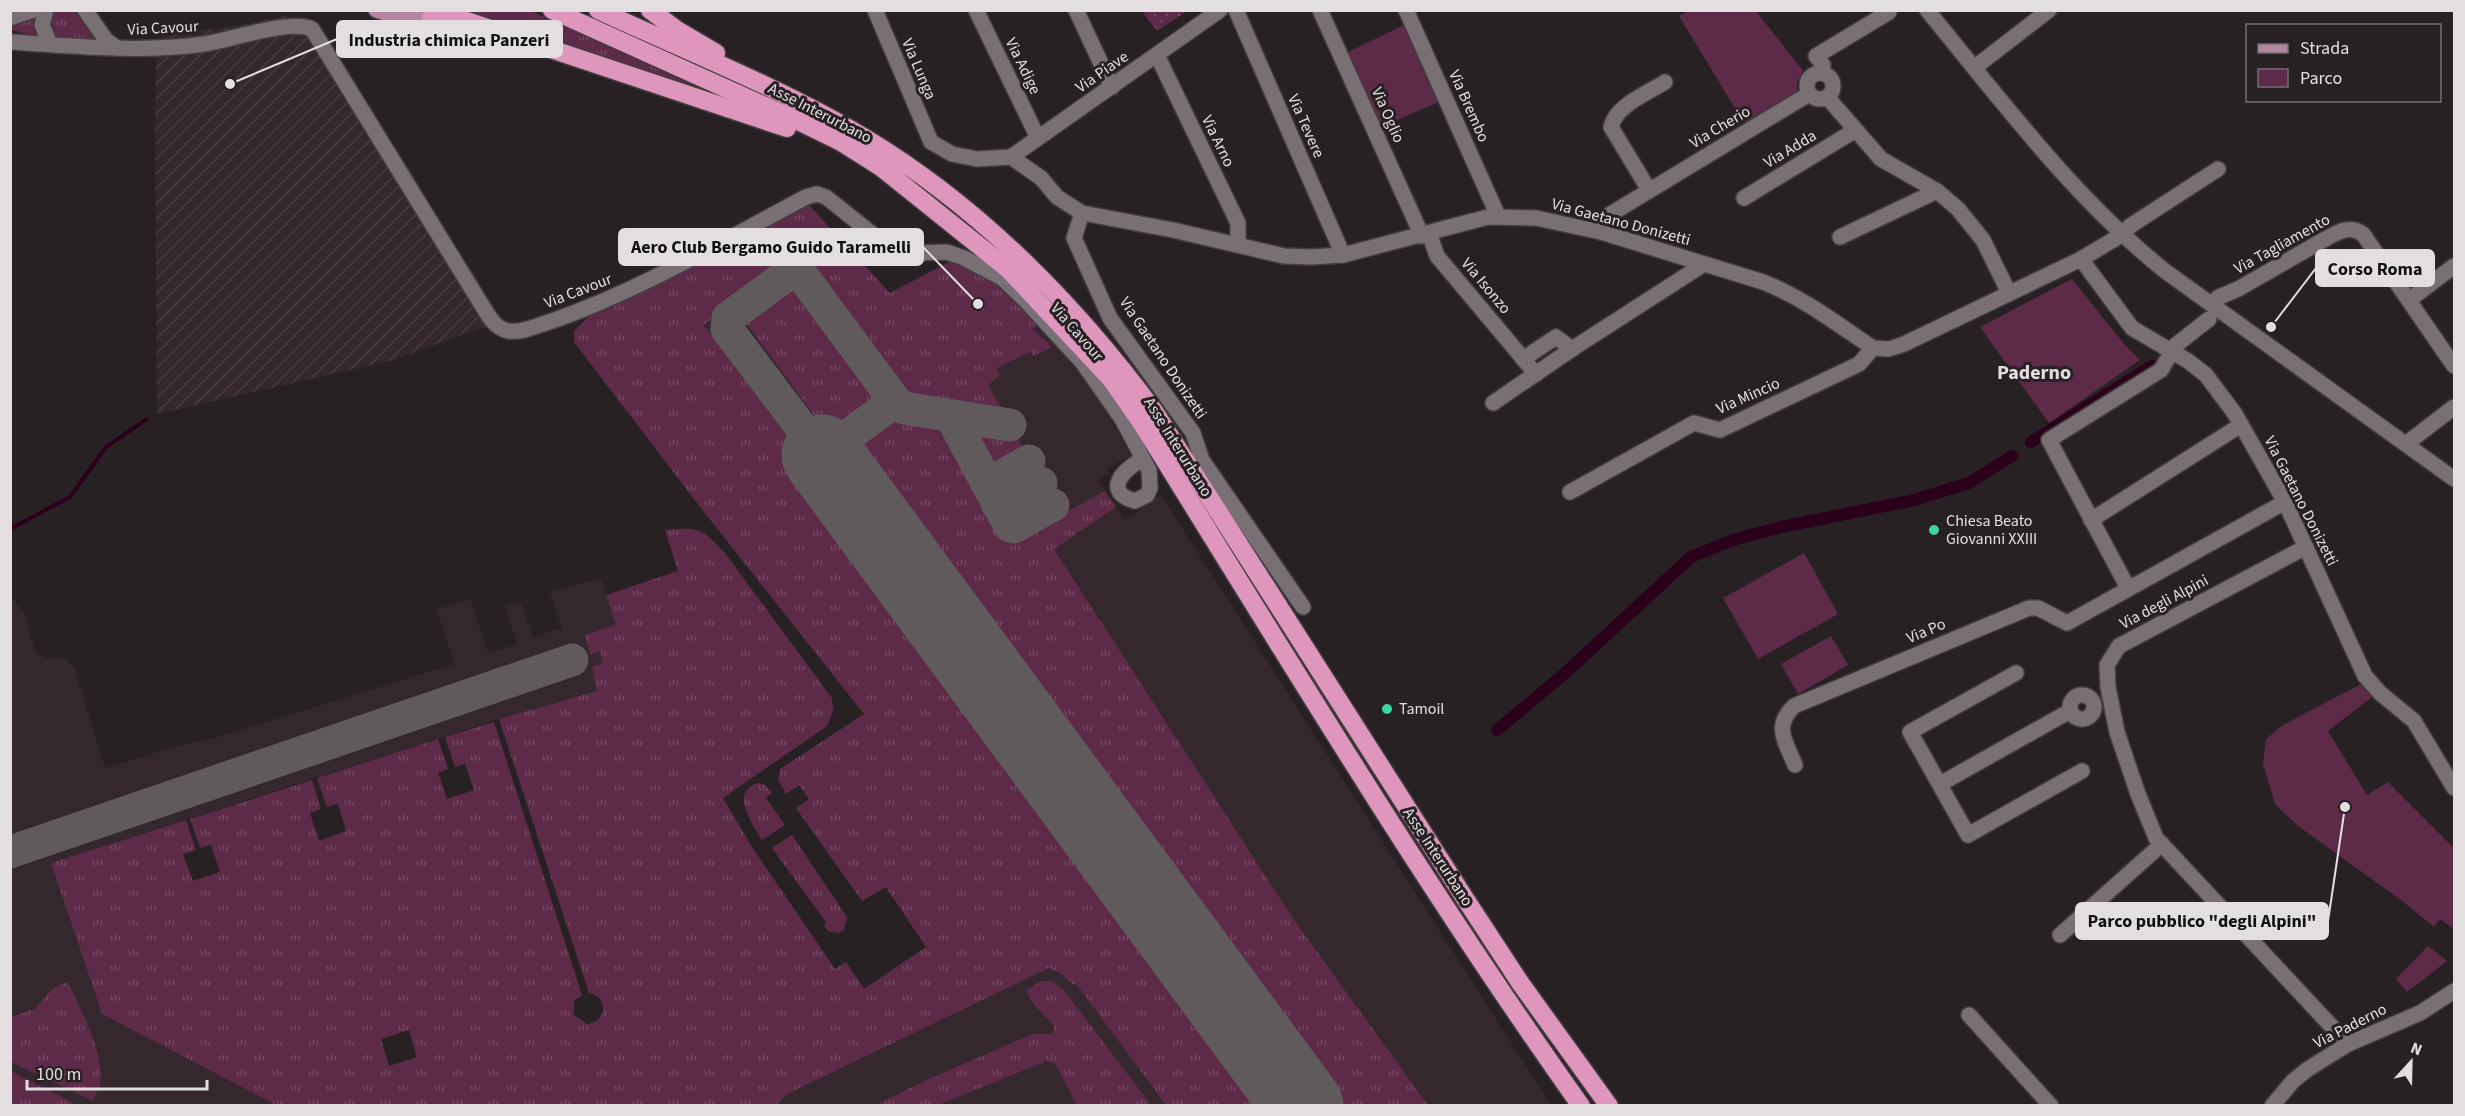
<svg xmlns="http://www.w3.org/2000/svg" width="2465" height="1116" font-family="'Source Sans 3',sans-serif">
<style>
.built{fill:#34272d}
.industrial{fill:url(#industrial-furrows)}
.grass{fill:url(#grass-tufts);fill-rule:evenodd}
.park{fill:#5d2a47}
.garden{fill:url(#garden-dots)}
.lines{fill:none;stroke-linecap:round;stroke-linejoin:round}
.stream{stroke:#2a001a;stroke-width:4}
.canal{stroke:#2a001a;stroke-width:12}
.taxiway{stroke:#605a5c;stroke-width:33}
.runway{stroke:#605a5c;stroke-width:81}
.minor-casing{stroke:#433d40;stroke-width:18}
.major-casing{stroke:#433d40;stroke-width:18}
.highway-casing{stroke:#433d40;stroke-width:21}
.minor{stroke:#787074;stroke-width:15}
.major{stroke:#b5879f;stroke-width:15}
.highway{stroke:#de96bc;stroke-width:18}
.poi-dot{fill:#3bd4a4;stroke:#282124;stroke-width:2}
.labels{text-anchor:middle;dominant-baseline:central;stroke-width:6;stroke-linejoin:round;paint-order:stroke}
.street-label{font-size:16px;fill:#e3dfe1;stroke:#282124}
.poi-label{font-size:16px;fill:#e3dfe1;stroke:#282124;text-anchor:start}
.quarter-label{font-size:20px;font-weight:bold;fill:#e3dfe1;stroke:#282124}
.leader{fill:none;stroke:#e3dfe1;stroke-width:2}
.callout-dot{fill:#e3dfe1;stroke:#282124;stroke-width:2}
.callout{fill:#e3dfe1;stroke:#e3dfe1;stroke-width:2}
.callout-label{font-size:18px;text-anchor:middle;font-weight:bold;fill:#111}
</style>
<defs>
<pattern id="industrial-furrows" width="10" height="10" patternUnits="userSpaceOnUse" patternTransform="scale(1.5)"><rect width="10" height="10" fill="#34272d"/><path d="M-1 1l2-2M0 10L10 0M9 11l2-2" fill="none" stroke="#483c41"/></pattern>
<pattern id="grass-tufts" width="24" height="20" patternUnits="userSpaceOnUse" patternTransform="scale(1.5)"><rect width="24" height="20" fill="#5d2a47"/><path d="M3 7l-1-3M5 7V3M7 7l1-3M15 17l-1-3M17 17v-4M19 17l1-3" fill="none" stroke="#744861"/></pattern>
<pattern id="garden-dots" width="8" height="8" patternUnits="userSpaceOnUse" patternTransform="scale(1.5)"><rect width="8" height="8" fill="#5d2a47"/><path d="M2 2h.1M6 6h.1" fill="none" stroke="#744861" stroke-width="1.8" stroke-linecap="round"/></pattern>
</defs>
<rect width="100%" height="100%" fill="#282124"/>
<g class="built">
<path d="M808,204L890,293L951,261L999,284L1070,358L1084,383L1090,380L1130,456L1108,468L1110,473L1098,479L1124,520L1161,495L1551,1105H744L1054,954L704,512L574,342V331L588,317Z"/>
<path d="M601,578L616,625L590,655L600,651L603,663L592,667L597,691L499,719L51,863L102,1014L276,1105H11L10,594L24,614L35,651L45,658H65L74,667L105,768L181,745L211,739L454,664L437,609L470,599L488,653L517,644L505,606L521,602L533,637L562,628L550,592Z"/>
</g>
<path class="industrial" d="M288,15L289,21L322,33L504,323L483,327L394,360L157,414L155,127L156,61L162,35L238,26Z"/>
<g class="grass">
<path d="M472,10L531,11L700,88L697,93L473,15Z"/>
<path d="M52,11C77,7 80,15 95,32L94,42C79,41 53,45 50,26C49,20 49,16 52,11Z"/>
<path d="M34,17L40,38L11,30V23Z"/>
<path d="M808,204L890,293L951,261L999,284L1038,325L1033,329L1052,347L1034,356L1030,352L997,368L999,376L988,385L1007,418C978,414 919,412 898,394L797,256L704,325L1284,1105H1166L1077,985L1072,984L1062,974L1049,968L787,1094L776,1105H276L102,1014L51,863L186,820L196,850L183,854L193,881L220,872L211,845L200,848L190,819L312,780L321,809L310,813L319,841L346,831L338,804L327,807L317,778L438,739L448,769L438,773L447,799L474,790L465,764L455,767L445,737L494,722L582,995L574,1001V1015L587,1024C607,1022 609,997 589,993L499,719L597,691L592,667L603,663L600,651L590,655L585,635L616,625L606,595L678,571L665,530C700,527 701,528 725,553L831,697L834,708L827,726L723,798L752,847L835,969L846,962L864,989L926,947L886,887L862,901L796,808L809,799L799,785L786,794L778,780L780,769L864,714L704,512L574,342V331L588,317ZM409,1030L417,1057L389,1066L381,1039Z"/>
<path d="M795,281L874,386C881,412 850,425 831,438L743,319L744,312L788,282Z"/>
<path d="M900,416L946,422L1008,537L1056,511L1059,516L1105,491L1116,507L1054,549L1294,920L1428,1105H1326L843,455C843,437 884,417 900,416Z"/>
<path d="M962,424L1014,431L1027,455L997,471L985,468Z"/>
<path d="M1033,467L1039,478L1009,494L997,491L995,486Z"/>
<path d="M1044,489L1050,500L1020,515L1010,513L1008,508Z"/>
<path d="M759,783L765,785L772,793L766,798L785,825L762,840C753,825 728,790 759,783Z"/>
<path d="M792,835L847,917L844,930L839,933L828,931L824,926L826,922L772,848Z"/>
<path d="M1041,981H1052L1064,990L1151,1105H1077L1055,1064L1047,1061L938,1105H875L929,1079L1032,1034H1052L1054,1030L1053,1025L1035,1006L1028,996L1027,990Z"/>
<path d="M68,982C79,1006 106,1057 100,1084C99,1089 95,1095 93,1101L11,1062V1017L35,1009L53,988Z"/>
<path d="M11,1071L77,1105H11Z"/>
</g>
<g class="park">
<path d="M1689,11H1756L1803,71L1797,82V93L1745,125L1679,16Z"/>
<path d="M1406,24L1441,101L1379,128L1346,53Z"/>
<path d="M2072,279L2125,345L2140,360L2049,423L1980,327Z"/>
<path d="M1804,553L1838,614L1758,659L1723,598Z"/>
<path d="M1831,636L1848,665L1798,694L1781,664Z"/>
<path d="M2361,684L2376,694L2328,731L2367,795L2388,782L2454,848V929L2440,919L2434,927L2401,900L2298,826L2275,804L2263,764L2266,739L2283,725Z"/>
<path d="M2428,946L2447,961L2407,992L2396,979Z"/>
</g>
<path class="garden" d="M1142,11H1187L1157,31Z"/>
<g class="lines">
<path class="stream" d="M10,529L70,497L106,447L147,419"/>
<g class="canal">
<path d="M2031,442L2152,366"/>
<path d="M1497,730L1563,675L1691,557L1736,539L1781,527L1914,500L1969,483L2012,456"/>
</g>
<g class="taxiway">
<path d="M895,401L822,455L727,329L728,318L788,274H801L895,401L904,408L1010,425"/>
<path d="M951,416L1010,526L1014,527L1053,505"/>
<path d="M986,482H991L1029,461"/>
<path d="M997,503L1002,504L1041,483"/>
<path d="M10,852L572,660"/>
</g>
<path class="runway" d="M822,455L1303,1106"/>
<g class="minor-casing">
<g id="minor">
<path d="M46,10L42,25L50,44"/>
<path d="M85,10L106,40L117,48"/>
<path d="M875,10L931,142L952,154L977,159L1011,157L1041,178L1057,197L1082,213L1173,230L1284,256L1311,257L1343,255L1488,217L1536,218L1601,232L1763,282C1804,298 1837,324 1873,348L1889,349L1904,344L2081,259L2123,234L2130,226L2218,169"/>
<path d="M976,10L1038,138"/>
<path d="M1076,10L1112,87"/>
<path d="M1236,10L1343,255"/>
<path d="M1320,10L1422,236"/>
<path d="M1406,10L1498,216"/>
<path d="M1927,10C2002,101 2073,197 2165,271L2454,479"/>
<path d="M10,18L34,10"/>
<path d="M10,42C75,46 140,53 204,44C232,40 288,19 312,29L483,307C489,317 495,328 508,331C523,333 538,325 552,321C641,290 723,241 806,197L817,194L826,197L876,237L896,248L918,253L947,252L964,258L1002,278L1023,298L1082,362L1122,419L1149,470L1150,488L1147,495L1135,501C1102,492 1123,469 1143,459"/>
<path d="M1157,55L1238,223V244"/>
<path d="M1974,68L2049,10"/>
<path d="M1819,73L1823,65L1816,56L1889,12"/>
<circle cx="1820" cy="86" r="13"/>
<path d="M1827,97L1881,159L1937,191L1958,209L1983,240L2009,293"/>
<path d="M1011,157L1220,10"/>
<path d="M1649,190L1611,127C1616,105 1648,93 1665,82"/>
<path d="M1744,198L1854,131"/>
<path d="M1082,213L1074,238L1110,318L1193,433L1202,460L1303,607"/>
<path d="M1601,232L1609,215L1809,94"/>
<path d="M1429,233L1437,256L1536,374"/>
<path d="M1840,237L1937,191"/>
<path d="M2081,259L2132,328L2188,361L2206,375L2235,414L2285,502L2365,676L2380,693L2414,721L2454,788"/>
<path d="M2409,300L2454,266"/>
<path d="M2211,304L2219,297L2238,289L2327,238C2340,231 2350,225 2363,234L2454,366"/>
<path d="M1523,359L1556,337L1572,349"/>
<path d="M1493,403L1572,349L1704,264"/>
<path d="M2406,444L2454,407"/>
<path d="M1570,492L1694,423L1720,430L1859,364L1873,348"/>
<path d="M2091,520L2241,425"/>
<path d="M2306,547L2119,646L2107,665L2108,687L2117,732L2138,794L2156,838L2348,1044"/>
<path d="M2128,588L2049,440L2161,370L2176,345L2209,319"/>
<path d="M2016,673L1910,732L1968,835L2082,771"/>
<circle cx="2082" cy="707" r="12"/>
<path d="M1795,765C1785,740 1773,727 1794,706L2029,608H2038L2067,623L2285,502"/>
<path d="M1940,784L2070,711"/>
<path d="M2060,935L2162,844"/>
<path d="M1969,1015L2051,1106"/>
<path d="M2272,1106L2293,1081L2308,1069L2348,1044L2420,1013L2454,991"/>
</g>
</g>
<g class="major-casing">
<path id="major" d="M376,10C400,19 430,21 453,10"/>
</g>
<g class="highway-casing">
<g id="highway">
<path d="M552,10L796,120L841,142L882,168L1008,269L1111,379L1141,422C1284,652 1424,885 1581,1106"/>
<path d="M598,10C685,50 783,89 865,138C981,208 1074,303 1154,411L1464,897L1521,984L1609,1106"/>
<path d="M650,10L677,30L716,53"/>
<path d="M431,18L467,21L787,128"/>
</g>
</g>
<use href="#minor" class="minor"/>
<use href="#major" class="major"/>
<use href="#highway" class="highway"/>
</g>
<g class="poi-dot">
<circle cx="1934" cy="530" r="6"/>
<circle cx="1387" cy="709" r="6"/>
</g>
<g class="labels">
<g class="street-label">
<text transform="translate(163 28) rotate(-3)">Via Cavour</text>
<text transform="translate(1023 66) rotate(64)">Via Adige</text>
<text transform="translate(919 69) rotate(67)">Via Lunga</text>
<text transform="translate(1102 72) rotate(-35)">Via Piave</text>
<text transform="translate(1469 106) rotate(66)">Via Brembo</text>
<text transform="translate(820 113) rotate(27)">Asse Interurbano</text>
<text transform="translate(1388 115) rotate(66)">Via Oglio</text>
<text transform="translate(1306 126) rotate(66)">Via Tevere</text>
<text transform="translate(1720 127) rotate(-31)">Via Cherio</text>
<text transform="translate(1218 141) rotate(64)">Via Arno</text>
<text transform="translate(1790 149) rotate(-31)">Via Adda</text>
<text transform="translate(1621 222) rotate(15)">Via Gaetano Donizetti</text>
<text transform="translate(2282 244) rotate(-29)">Via Tagliamento</text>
<text transform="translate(1486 286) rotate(50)">Via Isonzo</text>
<text transform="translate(578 291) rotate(-21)">Via Cavour</text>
<text transform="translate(1077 332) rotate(49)">Via Cavour</text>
<text transform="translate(1163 358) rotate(56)">Via Gaetano Donizetti</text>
<text transform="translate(1748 396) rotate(-24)">Via Mincio</text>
<text transform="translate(1178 447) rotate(58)">Asse Interurbano</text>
<text transform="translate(2301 501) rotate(63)">Via Gaetano Donizetti</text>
<text transform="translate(2164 602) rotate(-28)">Via degli Alpini</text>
<text transform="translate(1926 631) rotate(-23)">Via Po</text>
<text transform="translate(1438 857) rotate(57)">Asse Interurbano</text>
<text transform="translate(2350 1026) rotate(-27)">Via Paderno</text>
</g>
<g class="poi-label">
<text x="1946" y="521">Chiesa Beato<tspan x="1946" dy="18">Giovanni XXIII</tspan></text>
<text x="1399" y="709">Tamoil</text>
</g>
<g class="quarter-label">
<text x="2034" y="373">Paderno</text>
</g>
</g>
<path class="leader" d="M230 84L337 39M978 304L923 247M2271 327L2316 268M2345 807L2328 921"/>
<g class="callout-dot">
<circle cx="230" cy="84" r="6"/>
<circle cx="978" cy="304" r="6"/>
<circle cx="2271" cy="327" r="6"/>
<circle cx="2345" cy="807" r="6"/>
</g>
<g class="callout">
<rect x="337" y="21" width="225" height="36" rx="6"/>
<rect x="619" y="229" width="304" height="36" rx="6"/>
<rect x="2316" y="250" width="118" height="36" rx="6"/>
<rect x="2076" y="903" width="252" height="36" rx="6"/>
</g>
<g class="callout-label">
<text x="449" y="46">Industria chimica Panzeri</text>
<text x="771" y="253">Aero Club Bergamo Guido Taramelli</text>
<text x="2375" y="275">Corso Roma</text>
<text x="2202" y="927">Parco pubblico "degli Alpini"</text>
</g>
<rect width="2465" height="1116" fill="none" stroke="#e3dfe1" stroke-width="24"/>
<rect x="2246" y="24" width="195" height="78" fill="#282124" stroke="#736d70" stroke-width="1.5"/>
<rect x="2258" y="44" width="30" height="9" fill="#b5879f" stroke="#736d70" stroke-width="1.5"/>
<text x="2300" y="54" font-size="18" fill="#e3dfe1">Strada</text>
<rect x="2258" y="69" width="30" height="18" fill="#5d2a47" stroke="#736d70" stroke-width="1.5"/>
<text x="2300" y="84" font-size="18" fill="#e3dfe1">Parco</text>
<g transform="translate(2411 1062) rotate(22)" stroke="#282124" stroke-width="4.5" paint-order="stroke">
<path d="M0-4.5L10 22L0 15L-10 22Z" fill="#e3dfe1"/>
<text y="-9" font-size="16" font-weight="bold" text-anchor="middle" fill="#e3dfe1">N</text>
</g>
<path d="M27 1080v9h180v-9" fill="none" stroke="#e3dfe1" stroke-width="3"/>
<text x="36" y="1080" font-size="18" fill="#e3dfe1" stroke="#282124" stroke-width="4.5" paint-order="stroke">100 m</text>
</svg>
